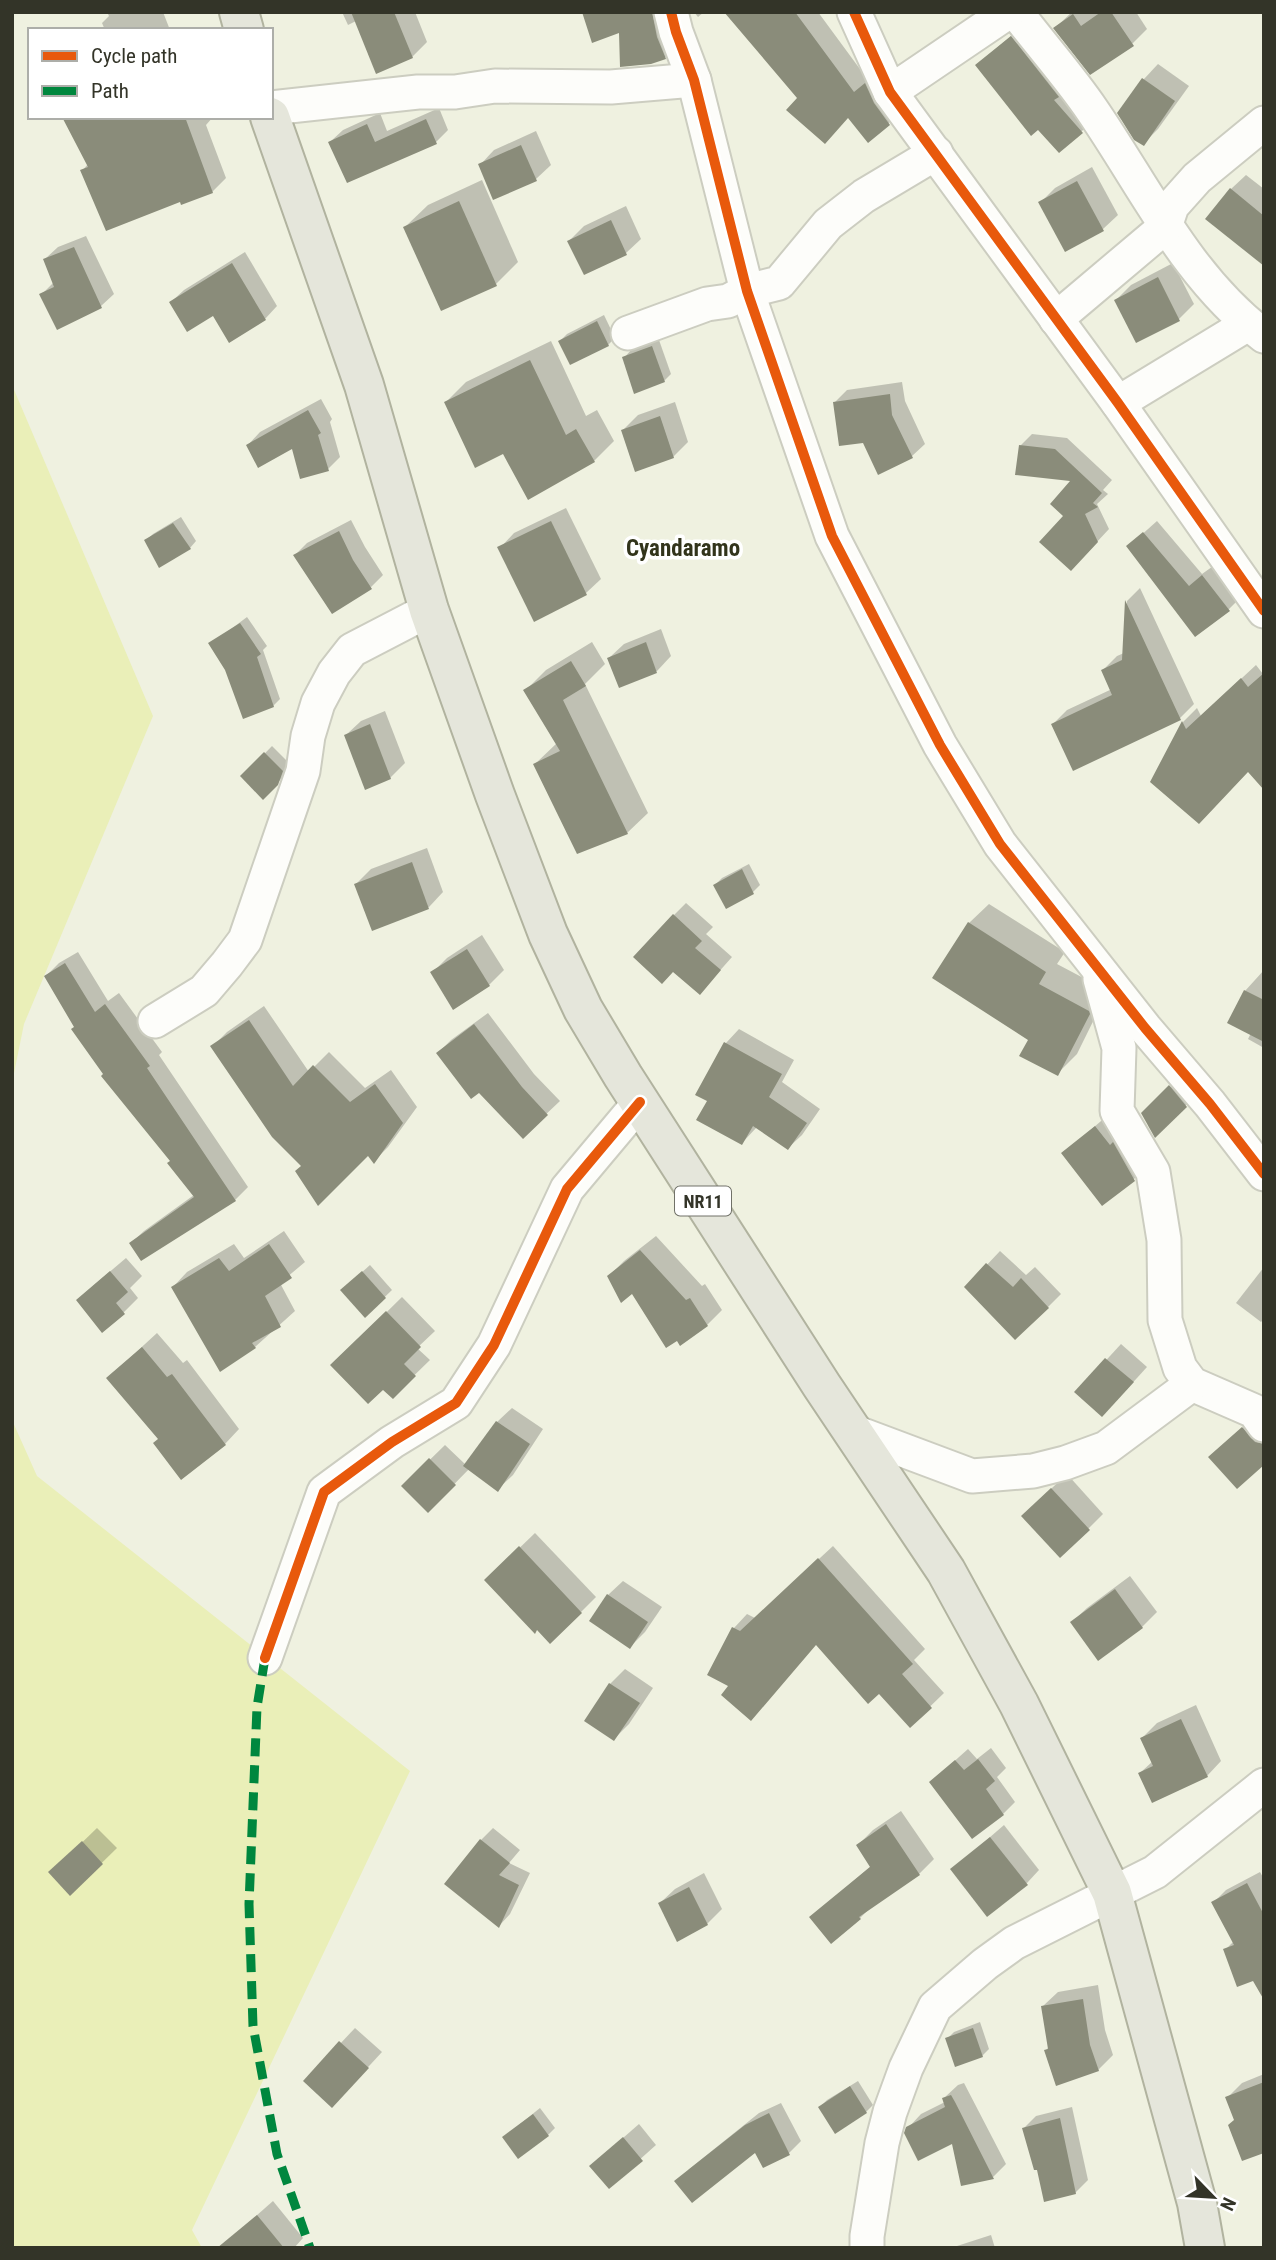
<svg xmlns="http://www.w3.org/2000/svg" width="1276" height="2260" font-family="'Roboto Condensed',sans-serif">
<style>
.green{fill:#eaefb8}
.shadow{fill:#0003}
.building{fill:#8a8c7a}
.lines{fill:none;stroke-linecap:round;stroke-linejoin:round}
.minor-casing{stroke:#cccdc0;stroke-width:37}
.trunk-casing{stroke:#b1b39f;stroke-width:42}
.minor{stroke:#fdfdfa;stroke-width:33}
.trunk{stroke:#e5e6db;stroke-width:38}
.quiet{stroke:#00873e;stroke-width:9;stroke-dasharray:18 9;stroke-linecap:butt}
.cycleway-casing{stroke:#fff;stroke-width:15}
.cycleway{stroke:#e8590c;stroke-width:10}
.labels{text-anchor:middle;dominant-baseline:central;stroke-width:7;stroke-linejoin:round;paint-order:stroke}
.shield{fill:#fff;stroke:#707168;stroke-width:2}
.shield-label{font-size:18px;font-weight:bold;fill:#333428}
.quarter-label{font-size:23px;font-weight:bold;fill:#32341b;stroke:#fff}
</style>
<rect width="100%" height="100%" fill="#eff1e0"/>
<g class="green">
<path d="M12,385L153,716L24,1024L12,1083Z"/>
<path d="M12,1420L37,1476L410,1771L192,2230L202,2248H12Z"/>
</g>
<g class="shadow">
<path d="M107,12H163L170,30H105L102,23L109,16Z"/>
<path d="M342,12H415L427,42L412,57L356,21L348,25Z"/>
<path d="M584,12H669L679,43L665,58L621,31Z"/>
<path d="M694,12H704L698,17Z"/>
<path d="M726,12H818L868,80L903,110L869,141L848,116L800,98Z"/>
<path d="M1072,12H1136L1147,29L1132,44L1055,28Z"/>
<path d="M1026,23L1096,117L1081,132L977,65Z"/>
<path d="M1158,64L1189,86L1158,129L1143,144L1144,79Z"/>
<path d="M439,108L448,130L436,142H330L343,130L380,113L387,131Z"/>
<path d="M64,117H213L206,125L226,178L212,192L181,200L82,171L88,164Z"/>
<path d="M536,131L551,165L536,179L480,165L494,150Z"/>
<path d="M1092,167L1118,215L1103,229L1040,203L1055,188Z"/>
<path d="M1246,175L1264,189V267L1231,189Z"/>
<path d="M482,180L518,262L496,284L405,227L428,205Z"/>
<path d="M626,206L641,239L626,253L569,241L584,226Z"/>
<path d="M86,236L114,294L101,306L58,328L41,295L54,282L45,259L58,247Z"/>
<path d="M245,252L277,306L265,319L171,302L184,290Z"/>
<path d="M1173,263L1194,304L1179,319L1137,341L1116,300L1131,285Z"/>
<path d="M604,315L615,338L608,345L560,341L567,334Z"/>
<path d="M659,340L671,374L664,381L624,358L631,350Z"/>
<path d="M551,341L586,416L597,410L614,441L594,461L504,452L446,402L466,382Z"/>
<path d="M902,382L905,401L925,444L912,456L864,441L834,403L847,390Z"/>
<path d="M321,399L332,419L330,422L340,457L328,469L293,446L248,445L260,432Z"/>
<path d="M675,402L688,442L673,457L623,430L638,415Z"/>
<path d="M1032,434L1067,438L1112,480L1103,490L1108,494L1097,504L1109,529L1082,558L1066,516L1074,479L1020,446Z"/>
<path d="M566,508L601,579L586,593L500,548L514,533Z"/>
<path d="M181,517L196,541L190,548L146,541L153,534Z"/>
<path d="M351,520L365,547L383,575L371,587L295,555L307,543Z"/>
<path d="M1157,521L1202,574L1216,564L1241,597L1229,609L1196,635L1129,546Z"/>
<path d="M1140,588L1194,704L1180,718L1074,769L1053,724L1067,710L1112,689L1103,670L1117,656L1124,653L1127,601Z"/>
<path d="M247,617L267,646L263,650L280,699L273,706L227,669L211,644Z"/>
<path d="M661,629L671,656L657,671L620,686L609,658L624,644Z"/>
<path d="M592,642L605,664L585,684L648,813L627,833L578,851L535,764L557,743L526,690L546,670Z"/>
<path d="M1256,665L1263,674L1248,769L1152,781L1183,722L1197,708L1201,716Z"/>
<path d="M385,711L405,763L390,778L346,735L361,721Z"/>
<path d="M272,746L289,763L284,776L263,797L243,776Z"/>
<path d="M427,848L443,892L429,907L373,928L356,884L371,869Z"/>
<path d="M749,864L760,885L753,892L715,885L722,878Z"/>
<path d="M686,903L713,927L706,934L732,957L700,993L674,915Z"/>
<path d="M989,904L1065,952L1057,964L1108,991L1077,1054L1057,1074L1030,1039L969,923Z"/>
<path d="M482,935L504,970L489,985L433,972L447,958Z"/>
<path d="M78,952L108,1001L119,993L162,1052L159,1055L248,1187L235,1200L131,1243L144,1231L194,1195L172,1160L105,1074L46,976L59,963Z"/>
<path d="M1264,970V1048L1248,1039L1251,1033L1245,991Z"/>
<path d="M264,1006L309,1072L329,1052L365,1088L391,1070L417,1107L388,1147L374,1161L368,1154L303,1166L213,1046L227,1032Z"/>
<path d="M488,1013L534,1074L560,1101L523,1136L479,1091L438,1053L451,1040Z"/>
<path d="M739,1029L794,1060L782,1082L820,1109L802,1135L788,1148L757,1127L742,1143L709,1101L726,1043Z"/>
<path d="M1185,1072L1200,1091L1156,1135L1143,1114Z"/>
<path d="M1108,1115L1146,1167L1134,1179L1064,1153Z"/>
<path d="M284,1231L305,1262L280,1283L295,1311L255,1347L173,1287L187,1272L234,1244L244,1258Z"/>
<path d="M656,1236L702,1286L705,1284L722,1310L707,1325L632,1292L609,1276L624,1261Z"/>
<path d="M1000,1251L1026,1275L1035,1267L1061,1294L1048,1307L966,1287Z"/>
<path d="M126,1258L142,1276L130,1288L138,1298L123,1313L93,1286Z"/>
<path d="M370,1265L392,1290L366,1315L350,1283Z"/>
<path d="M1264,1267V1319L1261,1322L1236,1303Z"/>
<path d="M402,1297L435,1331L417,1348L430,1360L393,1396L383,1387L333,1365Z"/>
<path d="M157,1333L183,1363L187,1360L239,1429L225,1444L160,1438L108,1378Z"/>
<path d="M1121,1344L1147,1367L1117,1400L1077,1392Z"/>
<path d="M512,1408L543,1429L513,1475L498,1489L470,1468L428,1511L403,1486L445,1445L466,1465L497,1422Z"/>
<path d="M1258,1414L1264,1422V1462L1226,1443Z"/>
<path d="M1067,1474L1103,1514L1088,1529L1038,1501Z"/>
<path d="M535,1533L596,1597L581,1612L486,1580Z"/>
<path d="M833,1546L925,1649L914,1660L944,1693L910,1726L879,1692L817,1643L731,1685L709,1674L734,1628L747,1614L755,1618Z"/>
<path d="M1130,1576L1157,1612L1142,1627L1098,1659L1072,1622L1087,1608Z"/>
<path d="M623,1581L662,1607L645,1632L630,1647L608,1595Z"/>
<path d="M625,1669L653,1688L629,1724L614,1739L610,1684Z"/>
<path d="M1196,1705L1221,1761L1207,1776L1140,1773L1153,1761L1142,1738L1157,1723Z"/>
<path d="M991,1748L1006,1768L997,1777L1015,1802L1003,1814L972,1837L931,1782L968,1749L977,1759Z"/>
<path d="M901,1811L934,1859L919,1874L872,1906L860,1918L812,1917L872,1865L858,1845L873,1830Z"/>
<path d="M1004,1825L1039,1870L1027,1883L952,1870Z"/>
<path d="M97,1828L117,1848L71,1893L66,1858Z"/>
<path d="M493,1828L520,1850L509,1863L530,1873L510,1914L499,1926L481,1840Z"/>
<path d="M1260,1872L1264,1879V1974L1225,1950L1234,1941L1213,1903L1226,1890Z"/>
<path d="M704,1873L722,1909L707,1924L660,1903L675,1889Z"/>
<path d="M1098,1985L1105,2030L1113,2055L1098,2070L1046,2050L1049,2047L1043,2006L1058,1992Z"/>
<path d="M980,2022L989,2049L982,2056L947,2039L954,2032Z"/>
<path d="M355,2028L382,2052L346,2091L305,2081Z"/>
<path d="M1264,2074V2151L1236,2120L1227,2098L1242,2083Z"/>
<path d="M858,2081L873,2105L866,2112L820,2107L827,2100Z"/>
<path d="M964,2083L1006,2164L993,2177L954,2141L908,2128L921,2114L945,2102L944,2098L958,2085Z"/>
<path d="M781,2103L801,2141L789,2153L764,2166L756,2150L688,2170L759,2113Z"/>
<path d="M1072,2107L1088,2180L1075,2193L1038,2167L1023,2129L1036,2116Z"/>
<path d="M540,2108L555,2128L548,2135L504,2137Z"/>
<path d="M639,2124L656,2145L609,2187L591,2166Z"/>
<path d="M273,2201L303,2238L294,2248H236L229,2240Z"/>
<path d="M991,2235L995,2248H955L957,2246Z"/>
</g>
<g class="building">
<path d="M351,12H394L413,58L376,74Z"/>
<path d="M582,12H652L657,37L666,59L651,64L620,67L619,33L592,43Z"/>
<path d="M724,12H795L854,92L865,83L874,103L890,125L868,143L848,118L825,144L786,110L797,98Z"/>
<path d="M1101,12H1111L1134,46L1090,75L1053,28L1073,14L1081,26Z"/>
<path d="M1011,36L1059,97L1054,100L1083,133L1059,153L1038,130L1031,136L975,65Z"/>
<path d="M1142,78L1175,101L1144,146L1134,140L1117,113Z"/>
<path d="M62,117H185L213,193L181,205L180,202L106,231L80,170L88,167Z"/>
<path d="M426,119L437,144L347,183L328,142L367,124L375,142Z"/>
<path d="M521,145L537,181L493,200L478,164Z"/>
<path d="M1077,181L1104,231L1065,252L1038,202Z"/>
<path d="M1230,188L1264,216V266L1205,219Z"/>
<path d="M459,201L497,286L441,311L403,227Z"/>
<path d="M611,220L627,255L584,275L567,241Z"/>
<path d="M74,247L102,308L57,330L39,294L54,287L43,259Z"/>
<path d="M232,263L266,320L229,343L213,316L187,332L169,302Z"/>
<path d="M1158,277L1180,321L1136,343L1114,300Z"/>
<path d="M597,321L609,346L570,365L558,341Z"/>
<path d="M652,346L665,382L634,394L622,357Z"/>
<path d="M530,360L566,435L576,429L595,462L528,500L503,454L475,468L444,402Z"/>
<path d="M890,394L892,415L913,458L878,475L863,443L839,446L833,402Z"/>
<path d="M308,410L321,433L318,435L329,471L300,479L292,449L258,468L246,445Z"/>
<path d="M660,416L674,458L635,472L621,430Z"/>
<path d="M1019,445L1055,449L1102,493L1093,503L1098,507L1085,514L1098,542L1071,571L1039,542L1063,516L1050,504L1070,481L1015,475Z"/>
<path d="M551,521L587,595L534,622L497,547Z"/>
<path d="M173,523L191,549L159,568L144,540Z"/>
<path d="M339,531L353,560L372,589L332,614L293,555Z"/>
<path d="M1143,532L1189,586L1202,575L1230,611L1195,637L1126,546Z"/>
<path d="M1125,600L1181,720L1073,771L1051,724L1112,695L1101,670L1122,660Z"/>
<path d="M240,623L261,654L257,657L274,707L243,719L225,670L208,643Z"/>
<path d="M646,642L657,673L619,688L607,658Z"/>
<path d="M571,661L586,686L563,700L628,834L577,854L533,764L560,751L523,690Z"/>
<path d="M1264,673V790L1248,772L1199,824L1150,782L1182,721L1186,729L1241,678L1248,687Z"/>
<path d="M370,724L391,779L365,790L344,735Z"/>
<path d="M264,752L283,771L278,785L263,800L240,776Z"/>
<path d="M412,862L429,909L372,931L354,884Z"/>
<path d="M742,869L754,894L726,909L713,885Z"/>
<path d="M673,914L702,941L695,948L721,970L700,995L673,972L662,984L633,957Z"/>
<path d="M968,922L1046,972L1039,984L1089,1011L1090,1014L1058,1076L1019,1056L1028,1040L932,978Z"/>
<path d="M467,949L490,986L453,1010L430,972Z"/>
<path d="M65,963L95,1012L105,1004L150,1066L147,1068L236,1201L141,1261L129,1243L194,1197L167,1163L170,1161L101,1076L103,1074L71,1029L74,1027L44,976Z"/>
<path d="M1244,990L1264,1000V1042L1227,1023Z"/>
<path d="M249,1020L293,1086L313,1065L350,1102L375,1084L403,1123L374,1164L368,1156L318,1206L295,1171L301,1166L272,1137L210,1046Z"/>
<path d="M474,1024L522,1087L548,1115L523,1139L479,1093L471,1099L436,1053Z"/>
<path d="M724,1042L782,1074L769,1097L807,1123L788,1150L753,1126L742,1145L696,1120L707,1101L695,1095Z"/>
<path d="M1169,1085L1187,1107L1155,1138L1141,1113Z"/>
<path d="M1095,1126L1110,1145L1113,1142L1135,1181L1102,1206L1061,1153Z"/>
<path d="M269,1244L292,1278L265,1296L281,1327L252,1343L256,1348L220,1372L171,1287L219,1258L229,1271Z"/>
<path d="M640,1250L686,1300L690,1298L708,1326L680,1346L677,1341L666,1348L632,1294L621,1303L607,1276Z"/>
<path d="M986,1263L1013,1287L1021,1278L1049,1308L1015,1340L964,1287Z"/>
<path d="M110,1271L128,1292L116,1303L125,1314L102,1333L76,1300Z"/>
<path d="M362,1271L386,1298L365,1318L340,1290Z"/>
<path d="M386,1311L421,1347L404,1364L416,1376L393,1399L383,1390L368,1404L330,1365Z"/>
<path d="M142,1347L167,1377L172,1374L226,1445L181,1480L153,1443L158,1439L106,1378Z"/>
<path d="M1105,1358L1134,1382L1102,1417L1074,1392Z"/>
<path d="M496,1421L530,1444L498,1492L463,1466Z"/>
<path d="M1242,1427L1255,1442L1264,1444V1465L1237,1489L1208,1457Z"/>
<path d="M429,1458L456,1485L428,1513L401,1486Z"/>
<path d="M1051,1488L1090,1530L1060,1558L1021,1516Z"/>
<path d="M519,1546L582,1613L550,1644L537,1630L535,1634L484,1580Z"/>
<path d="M818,1558L913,1664L902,1674L932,1708L910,1728L879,1694L868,1704L816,1645L751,1721L721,1695L728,1686L707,1675L732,1627L740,1631Z"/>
<path d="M1115,1589L1143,1628L1098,1661L1070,1622Z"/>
<path d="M607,1594L648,1622L630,1649L589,1621Z"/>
<path d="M609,1683L640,1703L614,1741L584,1721Z"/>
<path d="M1181,1719L1208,1777L1152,1803L1138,1773L1153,1766L1140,1738Z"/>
<path d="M978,1759L995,1781L986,1789L1004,1815L972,1839L929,1782L955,1760L964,1770Z"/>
<path d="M886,1824L920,1875L859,1917L861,1919L831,1944L809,1917L870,1867L856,1845Z"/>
<path d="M990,1837L1028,1885L987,1917L950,1869Z"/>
<path d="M480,1839L510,1863L499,1875L519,1885L499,1928L444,1884Z"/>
<path d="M82,1841L103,1864L70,1896L48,1872Z"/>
<path d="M1247,1883L1264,1915V2000L1253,1981L1237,1987L1223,1949L1234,1945L1211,1902Z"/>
<path d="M689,1887L708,1925L677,1942L658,1903Z"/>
<path d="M1083,1999L1090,2045L1099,2071L1056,2086L1044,2050L1048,2049L1041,2006Z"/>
<path d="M973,2028L983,2057L955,2067L945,2038Z"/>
<path d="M339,2041L369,2068L332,2108L303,2081Z"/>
<path d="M1264,2082V2153L1242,2161L1228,2125L1234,2120L1225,2097Z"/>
<path d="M850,2086L867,2113L835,2134L818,2107Z"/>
<path d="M951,2095L955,2102L994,2179L961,2186L952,2144L918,2161L904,2133L906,2127L945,2107L942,2098Z"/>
<path d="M769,2113L790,2155L763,2168L755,2153L692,2203L674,2181L745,2125Z"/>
<path d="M533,2114L549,2136L518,2159L502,2137Z"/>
<path d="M1060,2118L1076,2194L1044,2202L1037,2170H1034L1022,2128Z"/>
<path d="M623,2137L643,2161L609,2189L589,2166Z"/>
<path d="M257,2215L284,2248H217Z"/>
</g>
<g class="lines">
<g class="minor-casing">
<g id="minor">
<path d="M671,12L676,32L694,80L747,291L832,536L940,745L1000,844L1145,1028L1210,1104L1264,1174"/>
<path d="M854,12L890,92L1118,403L1264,611"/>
<path d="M1016,12C1041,45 1069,76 1092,110C1145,187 1187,278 1264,336"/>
<path d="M890,92L1008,12"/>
<path d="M271,108L418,92H455L495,86L611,87L694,80"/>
<path d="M1056,319L1165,227L1172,206L1197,178L1264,123"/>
<path d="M628,333L707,304L728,301L747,291L779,283L828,224L864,196L936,153"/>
<path d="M1118,403L1248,324"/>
<path d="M1100,979L1119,1048L1117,1111L1153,1172L1164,1240L1165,1320L1180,1368L1192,1384L1254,1411L1264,1425"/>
<path d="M155,1021L204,991L227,964L245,940L303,771L308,736L318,703L334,673L352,650L429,610"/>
<path d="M852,1431L972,1476L1033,1471L1065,1463L1106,1448L1192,1384"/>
<path d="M265,1658L324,1492L392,1442L456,1403L494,1345L567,1189L640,1102"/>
<path d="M867,2248V2236L882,2143L890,2112L906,2068L935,2007L985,1964L1014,1943L1155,1872L1264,1785"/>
</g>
</g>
<g class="trunk-casing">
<g id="trunk">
<path d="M239,12L244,30"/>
<path d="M270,117L364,385L429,610L495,795L548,934L583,1009L623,1076L822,1386L946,1571L1019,1704L1112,1893L1197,2203L1205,2248"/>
</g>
</g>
<use href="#minor" class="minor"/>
<use href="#trunk" class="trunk"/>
<path class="quiet" d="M265,1658L257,1707L249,1904L253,2026L277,2154L310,2248"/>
<g class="cycleway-casing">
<g id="cycleway">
<path d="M671,12L676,32L694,80L747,291L832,536L940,745L1000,844L1145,1028L1210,1104L1264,1174"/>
<path d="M854,12L890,92L1118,403L1264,611"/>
<path d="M265,1658L324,1492L392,1442L456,1403L494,1345L567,1189L640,1102"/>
</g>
</g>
<use href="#cycleway" class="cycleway"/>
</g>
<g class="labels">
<rect class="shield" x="675" y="1186.5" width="56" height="29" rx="5"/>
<g class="shield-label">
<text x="703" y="1201">NR11</text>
</g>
<g class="quarter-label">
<text x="683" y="548">Cyandaramo</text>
</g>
</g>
<rect width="1276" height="2260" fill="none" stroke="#333428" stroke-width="28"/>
<rect x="28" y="28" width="245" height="91" fill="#ffffff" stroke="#adaea9" stroke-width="2"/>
<rect x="42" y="51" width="35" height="10" fill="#e8590c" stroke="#adaea9" stroke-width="2"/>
<text x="91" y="63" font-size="21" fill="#333428">Cycle path</text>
<rect x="42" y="86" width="35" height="10" fill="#00873e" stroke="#adaea9" stroke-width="2"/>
<text x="91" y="98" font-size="21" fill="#333428">Path</text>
<g transform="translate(1213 2197) rotate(115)" stroke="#ffffff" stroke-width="5" paint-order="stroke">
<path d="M0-5L12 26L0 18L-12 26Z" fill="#333428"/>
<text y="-10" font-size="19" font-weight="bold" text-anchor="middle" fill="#333428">N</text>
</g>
</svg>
